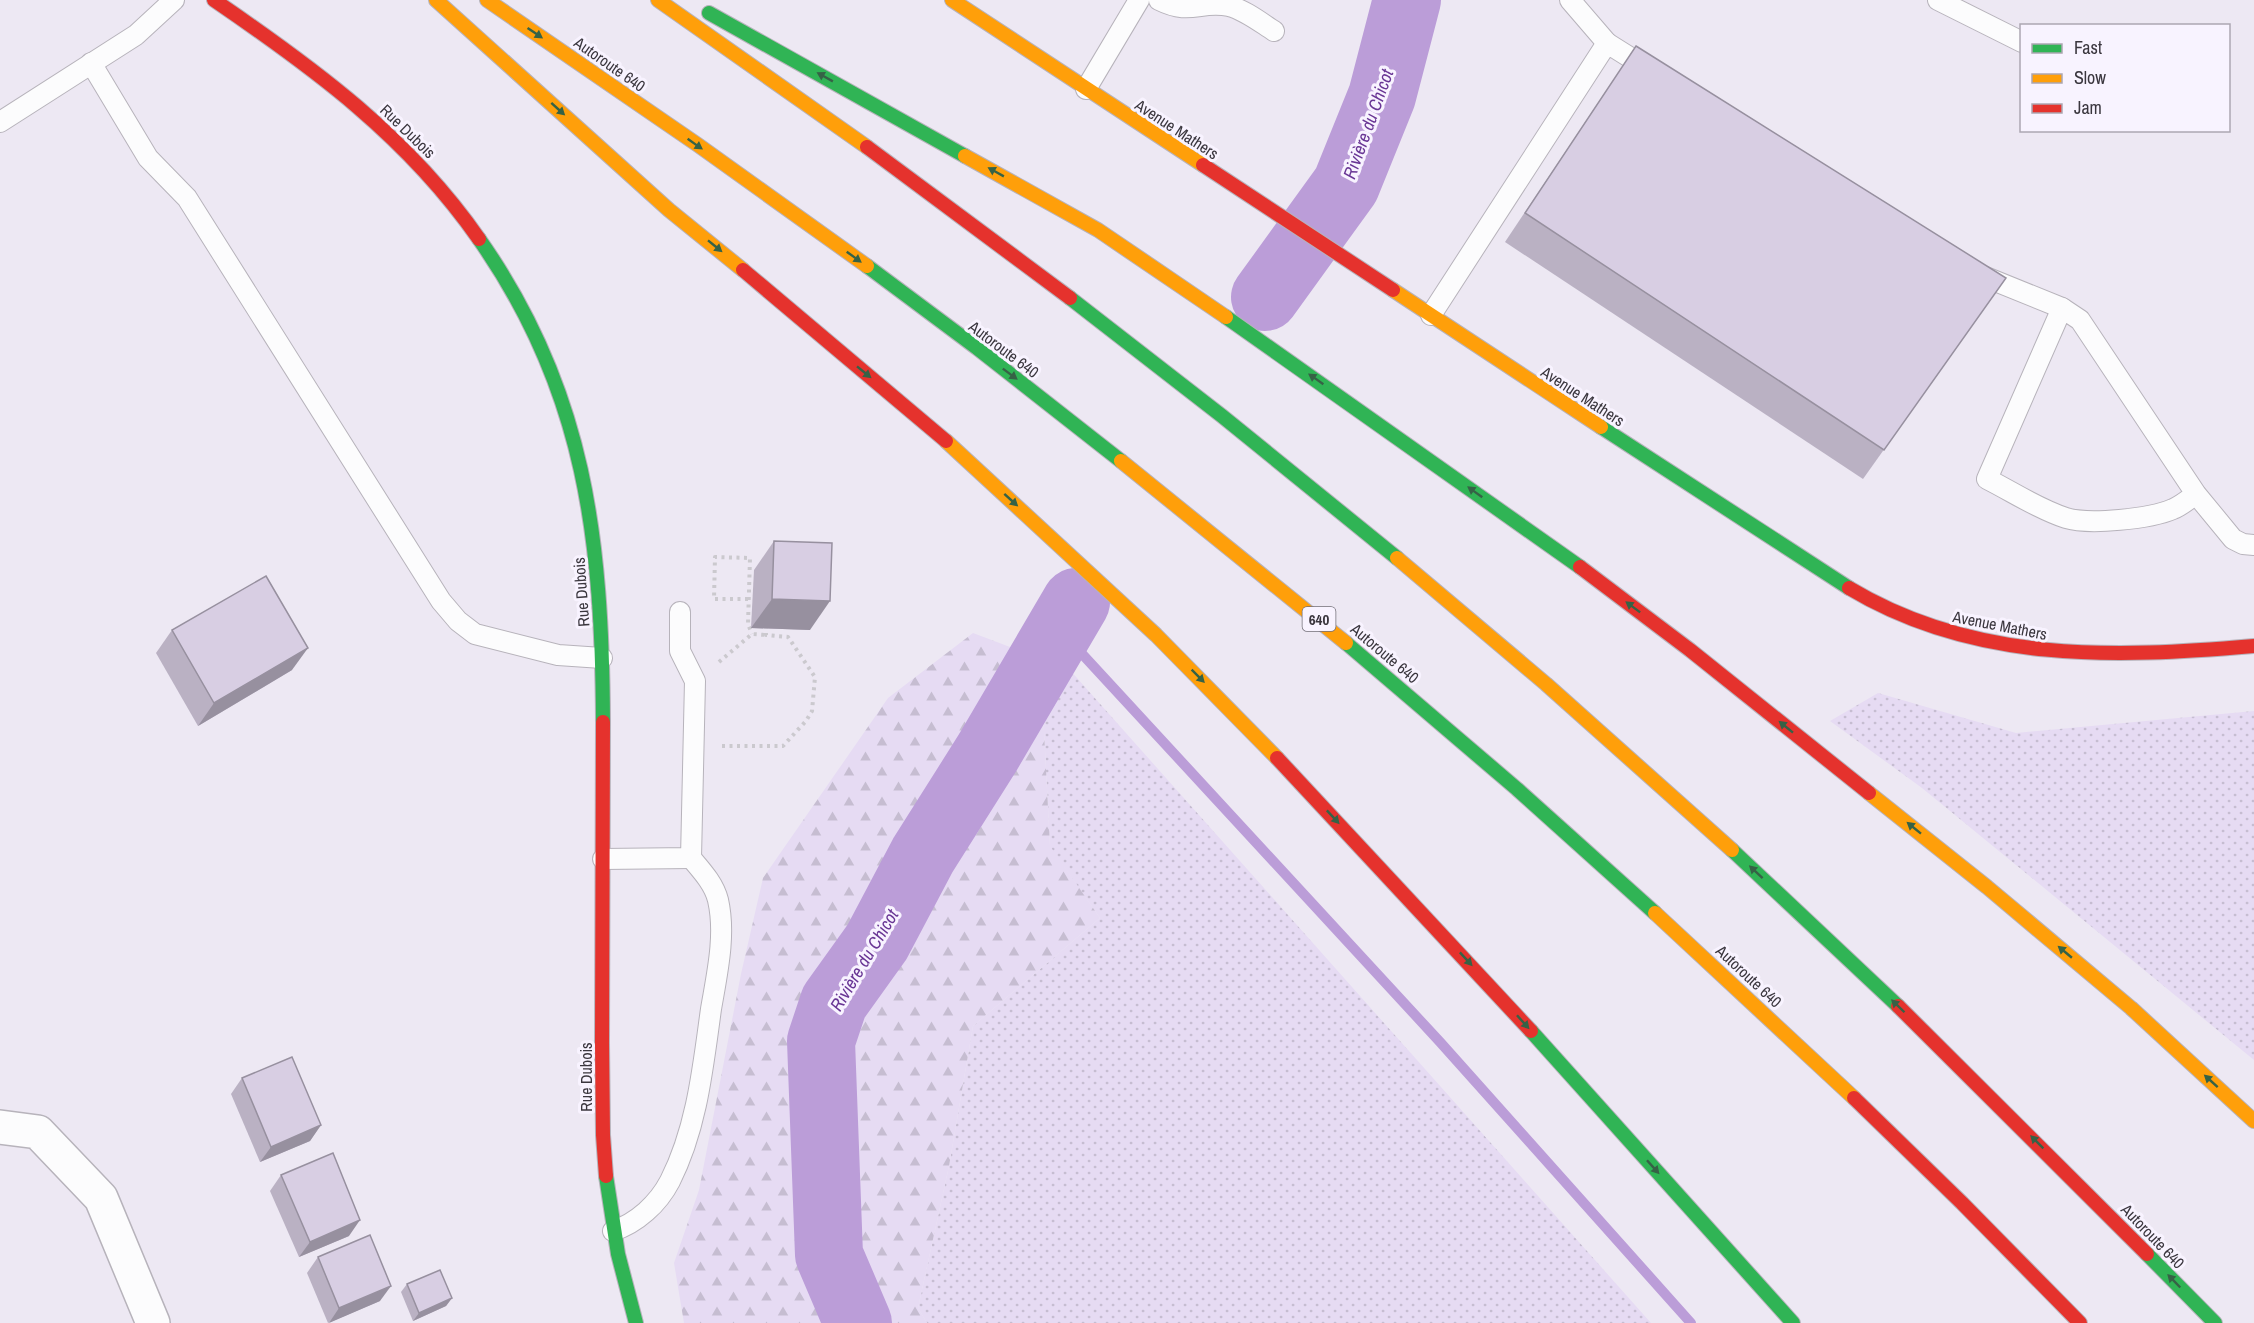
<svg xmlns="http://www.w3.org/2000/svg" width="2254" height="1323" font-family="'Archivo Narrow',sans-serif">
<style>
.grass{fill:url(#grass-dots)}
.forest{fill:url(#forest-firs)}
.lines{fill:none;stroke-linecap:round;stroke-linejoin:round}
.stream{stroke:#bb9dd8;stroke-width:10}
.river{stroke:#bb9dd8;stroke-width:68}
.lane-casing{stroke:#b7b3bb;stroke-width:22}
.street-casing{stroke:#b7b3bb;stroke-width:36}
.fast-casing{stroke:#b7b3bb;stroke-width:16}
.slow-casing{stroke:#b7b3bb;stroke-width:16}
.jam-casing{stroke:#b7b3bb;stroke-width:16}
.path{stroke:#cbc9ce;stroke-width:4;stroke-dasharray:3 4.5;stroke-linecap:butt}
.lane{stroke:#fcfcfd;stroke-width:20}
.street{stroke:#fcfcfd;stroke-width:33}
.fast{stroke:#30b455;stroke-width:14}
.slow{stroke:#ff9f0a;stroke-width:14}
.jam{stroke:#e5322d;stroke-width:14}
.wall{fill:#bab1c3}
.shaded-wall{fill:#97909f}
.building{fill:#d8cee3;stroke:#97909f;stroke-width:1.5}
.oneway{fill:#366246}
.labels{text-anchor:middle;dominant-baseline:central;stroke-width:6;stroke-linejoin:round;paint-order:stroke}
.shield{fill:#f8f3ff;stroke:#736f78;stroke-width:1.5}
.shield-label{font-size:15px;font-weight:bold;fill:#3a363e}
.street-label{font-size:16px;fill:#3a363e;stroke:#f8f3ff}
.water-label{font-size:18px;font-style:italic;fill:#693695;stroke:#f8f3ff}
</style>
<defs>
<pattern id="grass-dots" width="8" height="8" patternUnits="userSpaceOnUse" patternTransform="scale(1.5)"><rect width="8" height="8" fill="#e6dbf3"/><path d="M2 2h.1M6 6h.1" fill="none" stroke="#c6bdd1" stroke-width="1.8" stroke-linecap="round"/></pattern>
<pattern id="forest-firs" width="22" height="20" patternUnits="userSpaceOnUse" patternTransform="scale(1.5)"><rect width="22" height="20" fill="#e6dbf3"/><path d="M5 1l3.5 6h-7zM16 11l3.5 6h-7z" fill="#c6bdd1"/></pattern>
</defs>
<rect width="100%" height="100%" fill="#ede8f3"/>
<g class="grass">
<path d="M1069,669L1651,1323H927L918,1308L949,1166L973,1026L1100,918L1050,847L1043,712Z"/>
<path d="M1878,693L2016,733L2254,711V1060L1922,788L1830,721Z"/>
</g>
<path class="forest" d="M973,633L1069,669L1043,712L1050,846L1100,918L973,1026L949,1166L918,1308L927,1323H684L674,1263L699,1190L741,974L763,878L888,698Z"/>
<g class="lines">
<path class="stream" d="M1060,630L1440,1042L1691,1323"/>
<g class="river">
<path d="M1265,297L1346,185L1382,96L1407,0"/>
<path d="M858,1323L829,1255L821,1041L834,1002L877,942L923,855L988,752L1076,602"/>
</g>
<g class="lane-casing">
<g id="lane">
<path d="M1159,0C1191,16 1200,0 1229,6C1245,10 1260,22 1274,31"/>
<path d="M1570,0L1607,43"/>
<path d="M1938,0L2022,42"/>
<path d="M91,63L148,158L187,198L441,601L458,621L475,634L558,655L602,658"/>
<path d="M1086,89L1139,0"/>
<path d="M0,122L136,35L174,0"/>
<path d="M1978,274L2062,308"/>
<path d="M1431,315L1607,43L1650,70"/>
<path d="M2196,494C2189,499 2181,506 2173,509C2150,519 2089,525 2066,518C2038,509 2013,492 1987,479L2062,308L2080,320L2196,494L2233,539L2243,544L2254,545"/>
<path d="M603,859L691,858L695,681L680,651V612"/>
<path d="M613,1231C637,1223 658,1204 670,1181C697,1128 703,1067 711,1009C717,974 726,935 718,900C714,884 702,871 691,858"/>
</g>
</g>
<g class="street-casing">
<path id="street" d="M0,1127L38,1132L101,1198L153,1323"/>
</g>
<g class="fast-casing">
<g id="fast">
<path d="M709,13L965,156"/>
<path d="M479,239C586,391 602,541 603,722"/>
<path d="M867,266L977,348L1121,461"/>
<path d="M1070,298L1222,416L1397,558"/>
<path d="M1226,317L1580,567"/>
<path d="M1601,427L1849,588"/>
<path d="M1346,643L1517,789L1655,913"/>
<path d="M1732,850L1898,1006"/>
<path d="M1531,1031L1793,1323"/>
<path d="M606,1176L618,1254L636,1323"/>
<path d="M2147,1254L2215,1323"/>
</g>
</g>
<g class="slow-casing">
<g id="slow">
<path d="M436,0L669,210L743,270"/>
<path d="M487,0L698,145L867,266"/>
<path d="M658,0L867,147"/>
<path d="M952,0L1203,165"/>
<path d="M965,156L1098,230L1226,317"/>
<path d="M1393,290L1601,427"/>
<path d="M946,441L1156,635L1277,758"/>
<path d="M1121,461L1346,643"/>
<path d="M1397,558L1546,684L1732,850"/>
<path d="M1869,793L1987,887L2131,1008L2254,1121"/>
<path d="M1655,913L1854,1098"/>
</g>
</g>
<g class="jam-casing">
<g id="jam">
<path d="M214,0C315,69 408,137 479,239"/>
<path d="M867,147L1070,298"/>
<path d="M1203,165L1393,290"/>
<path d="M743,270L946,441"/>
<path d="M1580,567L1690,650L1869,793"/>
<path d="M1849,588C1974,663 2114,658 2254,646"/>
<path d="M603,722L602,1043L603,1135L606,1176"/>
<path d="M1277,758L1531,1031"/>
<path d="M1898,1006L2147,1254"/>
<path d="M1854,1098L1962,1203L2080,1323"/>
</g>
</g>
<g class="path">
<path d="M748,599H714L715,557L750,558L748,624L752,634"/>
<path d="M719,662L752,634L766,635"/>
<path d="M722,746H783L806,721L812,711L815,677L788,637L766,635V628"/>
</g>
<use href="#lane" class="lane"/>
<use href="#street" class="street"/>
<use href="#fast" class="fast"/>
<use href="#slow" class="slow"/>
<use href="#jam" class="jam"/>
</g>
<g class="wall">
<path d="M1636,46L2006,278L1863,479L1505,242Z"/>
<path d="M774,541L810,630L751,628L754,570Z"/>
<path d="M172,630L292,670L198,726L156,653Z"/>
<path d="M242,1078L321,1125L310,1141L260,1162L231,1094Z"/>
<path d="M281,1175L349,1236L299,1257L270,1191Z"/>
<path d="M318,1257L380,1301L328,1323L307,1273Z"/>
<path d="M407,1284L452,1298L446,1306L413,1321L401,1292Z"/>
</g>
<g class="shaded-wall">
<path d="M772,599L830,601L810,630L751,628Z"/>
<path d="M308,648L292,670L198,726L214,703Z"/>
<path d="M321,1125L310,1141L260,1162L271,1147Z"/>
<path d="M360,1220L349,1236L299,1257L310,1242Z"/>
<path d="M391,1286L380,1301L329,1323L339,1308Z"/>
<path d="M452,1298L446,1306L413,1321L419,1313Z"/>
</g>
<g class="building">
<path d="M1636,46L2006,278L1884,450L1525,213Z"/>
<path d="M774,541L832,543L830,601L772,599Z"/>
<path d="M266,576L308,648L214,703L172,630Z"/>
<path d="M292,1057L321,1125L271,1147L242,1078Z"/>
<path d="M333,1153L360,1220L310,1242L281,1175Z"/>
<path d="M370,1235L391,1286L339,1308L318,1257Z"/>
<path d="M440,1270L452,1298L419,1313L407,1284Z"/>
</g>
<defs><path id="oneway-solid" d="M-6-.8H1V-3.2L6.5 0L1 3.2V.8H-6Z" transform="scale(1.5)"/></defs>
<g class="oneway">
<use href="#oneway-solid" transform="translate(535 33) rotate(34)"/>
<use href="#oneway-solid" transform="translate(825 77) rotate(-151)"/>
<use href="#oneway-solid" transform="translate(558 109) rotate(42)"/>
<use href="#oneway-solid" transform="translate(695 144) rotate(35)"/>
<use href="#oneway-solid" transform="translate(996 172) rotate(-151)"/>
<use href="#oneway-solid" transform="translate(715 246) rotate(39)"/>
<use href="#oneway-solid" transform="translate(854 257) rotate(36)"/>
<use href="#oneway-solid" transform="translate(864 372) rotate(39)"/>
<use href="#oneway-solid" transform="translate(1010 374) rotate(37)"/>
<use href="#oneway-solid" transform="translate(1316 379) rotate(-145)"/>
<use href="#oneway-solid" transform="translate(1475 492) rotate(-144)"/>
<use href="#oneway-solid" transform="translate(1011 500) rotate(42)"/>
<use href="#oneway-solid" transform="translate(1633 607) rotate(-143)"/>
<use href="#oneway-solid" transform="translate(1198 676) rotate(45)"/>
<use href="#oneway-solid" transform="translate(1786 727) rotate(-141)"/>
<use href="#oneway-solid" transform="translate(1333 817) rotate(47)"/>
<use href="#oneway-solid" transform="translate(1914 828) rotate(-141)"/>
<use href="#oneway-solid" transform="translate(1756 872) rotate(-137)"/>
<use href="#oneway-solid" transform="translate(2065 952) rotate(-140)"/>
<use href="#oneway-solid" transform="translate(1466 959) rotate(47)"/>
<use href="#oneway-solid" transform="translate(1898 1006) rotate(-136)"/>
<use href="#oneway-solid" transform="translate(1523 1022) rotate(48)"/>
<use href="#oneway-solid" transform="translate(2211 1081) rotate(-138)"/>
<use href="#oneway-solid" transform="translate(2037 1142) rotate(-135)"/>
<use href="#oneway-solid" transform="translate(1653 1167) rotate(48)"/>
<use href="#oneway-solid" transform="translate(2174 1281) rotate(-134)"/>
</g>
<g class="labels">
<rect class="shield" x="1302.5" y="607" width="33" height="24" rx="4.5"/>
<g class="shield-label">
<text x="1319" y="619">640</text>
</g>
<g class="street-label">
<text transform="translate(610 64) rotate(35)">Autoroute 640</text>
<text transform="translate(1177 129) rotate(33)">Avenue Mathers</text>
<text transform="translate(408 131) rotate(44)">Rue Dubois</text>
<text transform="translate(1004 349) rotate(37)">Autoroute 640</text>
<text transform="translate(1583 396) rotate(33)">Avenue Mathers</text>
<text transform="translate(581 592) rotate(-94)">Rue Dubois</text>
<text transform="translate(2000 625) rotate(11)">Avenue Mathers</text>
<text transform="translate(1385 653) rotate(40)">Autoroute 640</text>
<text transform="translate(1749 976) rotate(43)">Autoroute 640</text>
<text transform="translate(586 1077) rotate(-90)">Rue Dubois</text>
<text transform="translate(2153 1236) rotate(46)">Autoroute 640</text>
</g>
<g class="water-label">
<text transform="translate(1368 124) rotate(-70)">Rivière du Chicot</text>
<text transform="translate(864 960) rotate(-59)">Rivière du Chicot</text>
</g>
</g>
<rect x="2020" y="24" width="210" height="108" fill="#f8f3ff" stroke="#aca7b2" stroke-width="1.5"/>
<rect x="2032" y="44" width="30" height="9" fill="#30b455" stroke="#aca7b2" stroke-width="1.5"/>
<text x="2074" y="54" font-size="18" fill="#3a363e">Fast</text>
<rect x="2032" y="74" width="30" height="9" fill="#ff9f0a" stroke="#aca7b2" stroke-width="1.5"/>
<text x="2074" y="84" font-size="18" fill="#3a363e">Slow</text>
<rect x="2032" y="104" width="30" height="9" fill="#e5322d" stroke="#aca7b2" stroke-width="1.5"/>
<text x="2074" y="114" font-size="18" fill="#3a363e">Jam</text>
</svg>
